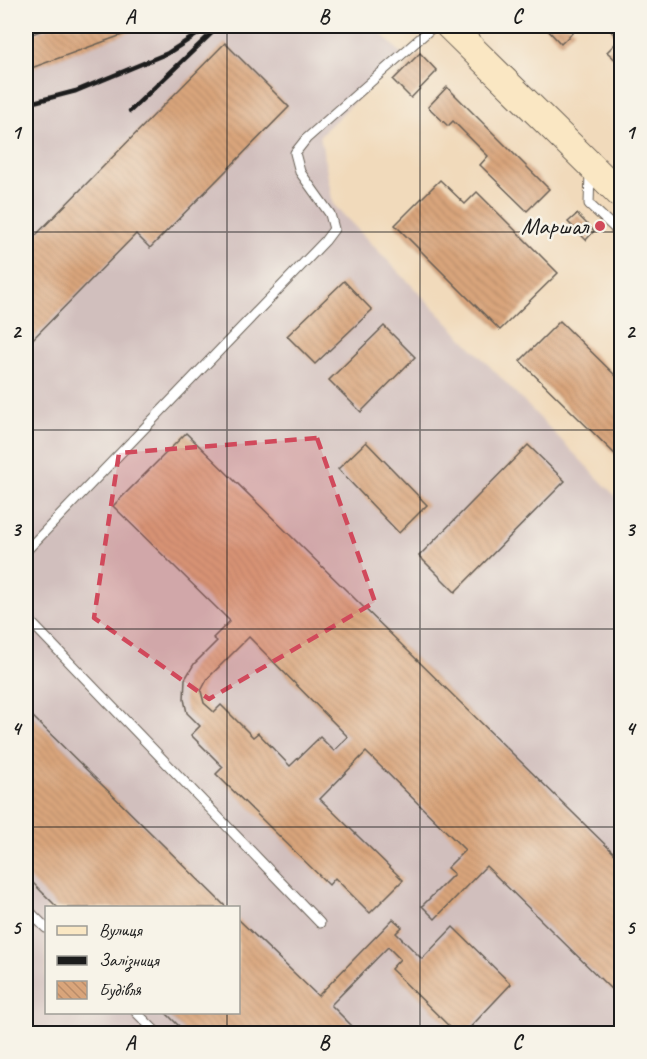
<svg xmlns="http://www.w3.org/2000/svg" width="647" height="1059" font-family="Caveat,sans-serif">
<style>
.industrial{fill:#d1bfbd;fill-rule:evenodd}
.building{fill:url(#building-back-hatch);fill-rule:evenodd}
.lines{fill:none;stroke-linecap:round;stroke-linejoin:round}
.lane-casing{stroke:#675e54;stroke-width:11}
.secondary-casing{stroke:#675e54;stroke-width:29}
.lane{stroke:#fff;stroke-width:9}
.secondary{stroke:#fae7c3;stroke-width:27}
.rail{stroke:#1c1c1c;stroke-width:4.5}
.marked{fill:#d1495b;fill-opacity:0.2;stroke:#d1495b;stroke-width:4.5;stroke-dasharray:12 8;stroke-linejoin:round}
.grid{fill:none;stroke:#1c1c1c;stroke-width:1.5;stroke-opacity:0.55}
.poi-dot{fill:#d1495b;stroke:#f7f3e8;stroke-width:2}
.labels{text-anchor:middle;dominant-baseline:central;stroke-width:5;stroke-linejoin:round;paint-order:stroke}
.poi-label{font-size:24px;fill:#1c1c1c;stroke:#f7f3e8;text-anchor:end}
.neatline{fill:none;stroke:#1c1c1c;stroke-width:2}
.grid-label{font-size:20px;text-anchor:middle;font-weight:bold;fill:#1c1c1c}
</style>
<defs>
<pattern id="building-back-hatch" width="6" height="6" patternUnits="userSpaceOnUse" patternTransform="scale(1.5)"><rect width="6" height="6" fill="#d9a57b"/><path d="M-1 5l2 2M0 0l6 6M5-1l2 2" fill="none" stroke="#ba8d6a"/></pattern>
</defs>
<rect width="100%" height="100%" fill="#f7f3e8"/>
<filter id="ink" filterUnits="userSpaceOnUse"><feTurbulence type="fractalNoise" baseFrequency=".0167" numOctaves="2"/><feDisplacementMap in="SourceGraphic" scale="12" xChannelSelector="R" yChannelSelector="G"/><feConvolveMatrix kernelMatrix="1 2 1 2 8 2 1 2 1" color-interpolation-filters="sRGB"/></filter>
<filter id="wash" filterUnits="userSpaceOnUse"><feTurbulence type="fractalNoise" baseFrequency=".008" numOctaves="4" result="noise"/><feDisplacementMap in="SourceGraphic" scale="24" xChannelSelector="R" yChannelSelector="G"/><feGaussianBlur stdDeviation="1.35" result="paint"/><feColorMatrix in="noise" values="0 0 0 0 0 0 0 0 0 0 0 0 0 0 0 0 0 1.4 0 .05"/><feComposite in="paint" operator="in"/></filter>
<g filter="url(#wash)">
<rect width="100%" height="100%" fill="#f1dabb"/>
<path class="industrial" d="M26,26H373L403,55L320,135L333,204L621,502L622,1021L609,1033H26ZM46,908H238V1012H46Z"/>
<g id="blocks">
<g class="building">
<path d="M54,26H132L133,31L26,70V36Z"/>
<path d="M544,26H570L575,30L561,44Z"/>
<path d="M617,26H622V66L607,52L619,40L611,31Z"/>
<path d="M225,43L289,107L150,248L136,234L26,346V245Z"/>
<path d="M420,53L437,71L411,98L393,80Z"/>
<path d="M447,87L549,189L527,211L480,165L488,156L453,121L448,126L428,107Z"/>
<path d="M440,180L465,204L477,192L558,273L500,330L395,225Z"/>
<path d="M577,214L594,231L586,240L568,222Z"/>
<path d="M344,281L372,310L315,364L287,336Z"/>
<path d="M560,321L622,382V461L520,361Z"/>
<path d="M384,326L415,357L361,412L329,380Z"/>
<path d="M186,433L622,861V992L618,996L486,866L435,919L422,906L454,874L447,868L465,850L366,752L320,799L403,880L370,913L335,878L329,885L216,774L223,767L191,735L200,726L187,713L184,699L185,679L194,664L217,641L213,638L230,621L113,506ZM249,637L348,737L334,751L320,737L290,766L258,733L253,737L221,705L214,712L204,703L201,691L208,678Z"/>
<path d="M366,442L427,505L399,533L338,469Z"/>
<path d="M528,445L565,481L455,592L419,556Z"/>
<path d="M26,710L227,908H58L26,876Z"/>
<path d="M238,919L318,996L393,919L402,927L396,933L422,959L453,927L511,984L464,1034H457L391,969L400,959L388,947L331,1005L360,1034H187L165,1012H238Z"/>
<path d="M26,1020L39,1034H26Z"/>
</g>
</g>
</g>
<g filter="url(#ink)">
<use href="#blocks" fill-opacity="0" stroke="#675e54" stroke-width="1.5"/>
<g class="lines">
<g class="lane-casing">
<g id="lane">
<path d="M590,173L589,204L622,235"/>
<path d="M26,551L325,241L334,229L330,214L300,172L295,153L306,139L434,26"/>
<path d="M26,617L320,923"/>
<path d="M26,908L46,928"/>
<path d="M136,1012L158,1034"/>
</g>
</g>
<g class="secondary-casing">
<path id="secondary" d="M449,26L622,196"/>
</g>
<use href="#lane" class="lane"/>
<use href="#secondary" class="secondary"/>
<g class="rail">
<path d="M26,104L76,91L168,53L210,26"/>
<path d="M130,111L219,26"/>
</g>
</g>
</g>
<path class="marked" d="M317,438L375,602L209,699L94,618L119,453Z"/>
<path class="grid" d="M227,26V908M420,26V1034M26,232H622M26,430H622M26,629H622M26,827H622M227,1012V1034"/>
<circle class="poi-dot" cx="600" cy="226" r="6"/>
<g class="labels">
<g class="poi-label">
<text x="588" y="226">Маршал</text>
</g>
</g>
<rect width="647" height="1059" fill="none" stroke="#f7f3e8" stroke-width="66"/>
<rect x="45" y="906" width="195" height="108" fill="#f7f3e8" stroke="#9f9d96" stroke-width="1.5"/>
<rect x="57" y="926" width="30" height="9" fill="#fae7c3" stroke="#9f9d96" stroke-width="1.5"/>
<text x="99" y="936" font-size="18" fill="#1c1c1c">Вулиця</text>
<rect x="57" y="956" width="30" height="9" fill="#1c1c1c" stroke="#9f9d96" stroke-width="1.5"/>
<text x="99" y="966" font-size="18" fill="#1c1c1c">Залізниця</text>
<rect x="57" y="981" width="30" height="18" fill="url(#building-back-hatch)" stroke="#9f9d96" stroke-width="1.5"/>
<text x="99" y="996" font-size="18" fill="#1c1c1c">Будівля</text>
<rect x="33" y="33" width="581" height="993" class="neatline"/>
<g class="grid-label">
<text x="130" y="23">A</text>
<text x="324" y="23">B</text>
<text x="517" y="23">C</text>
<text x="16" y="139">1</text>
<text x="630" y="139">1</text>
<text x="16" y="338">2</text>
<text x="630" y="338">2</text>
<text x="16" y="536">3</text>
<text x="630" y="536">3</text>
<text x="16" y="735">4</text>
<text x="630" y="735">4</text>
<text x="16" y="934">5</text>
<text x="630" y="934">5</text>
<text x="130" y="1049">A</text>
<text x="324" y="1049">B</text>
<text x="517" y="1049">C</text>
</g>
</svg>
